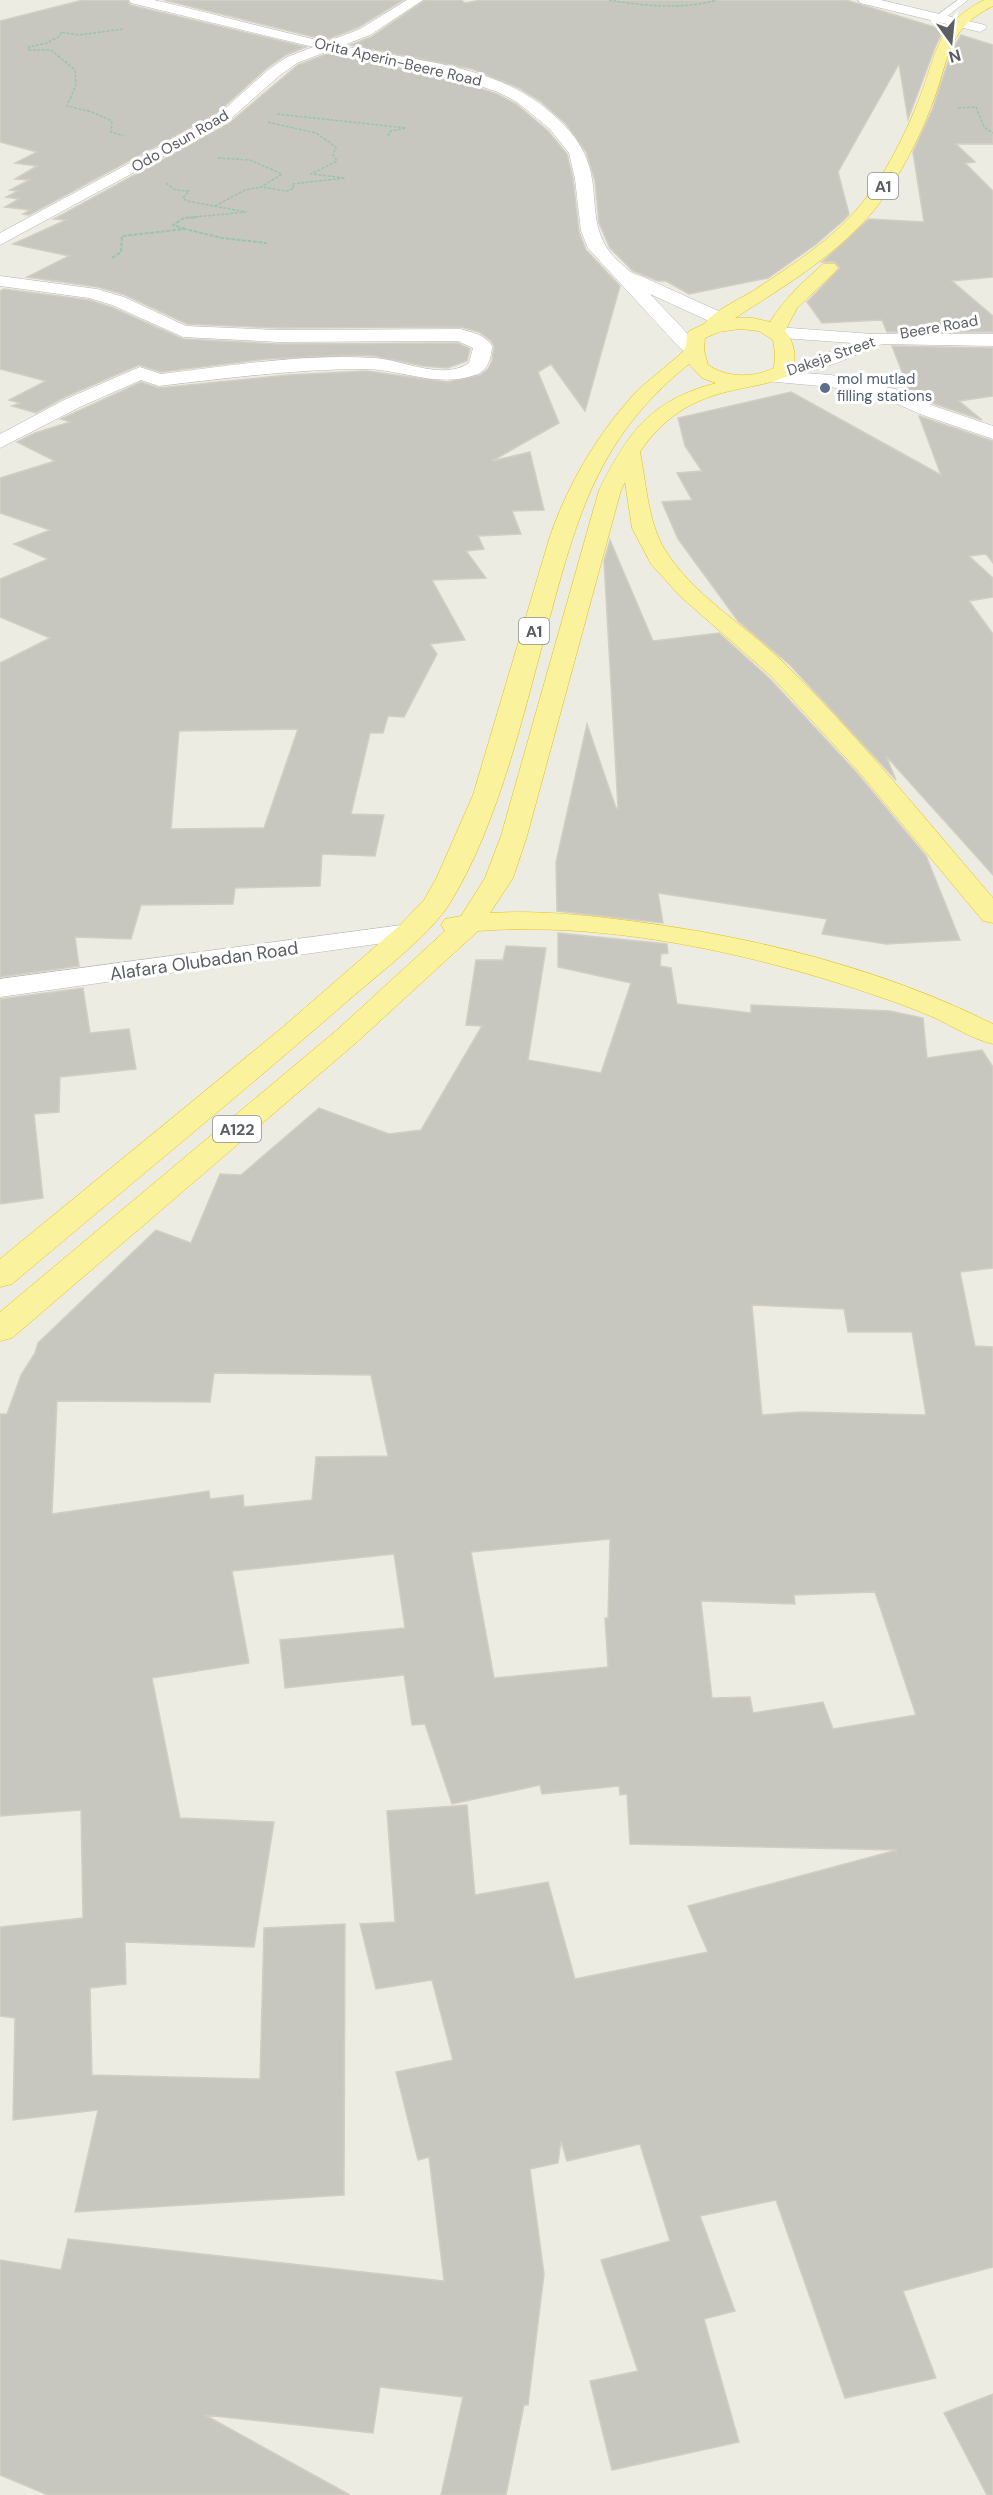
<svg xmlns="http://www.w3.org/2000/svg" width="993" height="2495" font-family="'DM Sans',sans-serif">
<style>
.building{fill:#c8c7bf;stroke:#d2cfc2;stroke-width:1.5;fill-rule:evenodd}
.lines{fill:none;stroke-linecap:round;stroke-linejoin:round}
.service-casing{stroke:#b4b5ba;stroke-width:1}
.minor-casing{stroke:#b4b5ba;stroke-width:1}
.tertiary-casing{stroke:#b4b5ba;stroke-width:1}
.secondary-casing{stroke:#b7b8bf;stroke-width:1}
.trunk-casing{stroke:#e5c00b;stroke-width:1}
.path-far1{stroke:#9ac4ac;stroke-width:1.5;stroke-dasharray:3 1.5;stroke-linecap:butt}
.path{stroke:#9ac4ac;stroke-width:2;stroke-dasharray:4 1.5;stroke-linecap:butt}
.service{fill:#fff;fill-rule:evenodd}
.minor{fill:#fff;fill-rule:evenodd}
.tertiary{fill:#fff;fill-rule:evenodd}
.secondary{fill:#fff;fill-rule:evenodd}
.trunk{fill:#faf29d;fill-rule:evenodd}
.service-dot{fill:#5c6f8a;stroke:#fff;stroke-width:2}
.labels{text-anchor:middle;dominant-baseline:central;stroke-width:6;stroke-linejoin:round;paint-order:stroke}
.far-street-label{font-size:15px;fill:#5b5e63;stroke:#fff}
.far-service-label{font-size:15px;fill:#4e5e75;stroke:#fff;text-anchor:start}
.shield{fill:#fff;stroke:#8c8e92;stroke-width:1.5}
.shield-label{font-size:16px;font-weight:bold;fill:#5b5e63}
.street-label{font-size:18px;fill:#5b5e63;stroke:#fff}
</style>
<rect width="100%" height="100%" fill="#edece3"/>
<g class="building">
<path d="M83,0H127L130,5L306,47L286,55L267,68L216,114L29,215L23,214L30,210L5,207L19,199L6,197L18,191L10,190L29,180L15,179L37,166L15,163L37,152L0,142V21Z"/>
<path d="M164,0H403L359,27L326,40Z"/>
<path d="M425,0H461L465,3L481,0H846L944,30L936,45L908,119L899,64L838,172L849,214L845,219L815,245L768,278L689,294L666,281H658L633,271L610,248L599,223L595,181L586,152L566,124L540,101L519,88L472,69L350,45L371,37Z"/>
<path d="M961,35L993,45V144H956L975,162L965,163L993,191V277L952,281L993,316V332H887L882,320L822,323L807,302L840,268L835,262H822L869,219L924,222L913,152L933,108L952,50Z"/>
<path d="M329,53L455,80L497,94L516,104L548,131L567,154L573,179L579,232L586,250L620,286L585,411L551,364L538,372L559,423L492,461L530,452L544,510L512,511L521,534L478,536L484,549L466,551L486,578L432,580L465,640L430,644L437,654L404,717L388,716L383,733H370L351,814L384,815L375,856L322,854L320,886L235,888L233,904L141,905L131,939L75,937L79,966L0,977V663L50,638L0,617V579L48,559L14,544L50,530L0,513V478L55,461L17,442L35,433L70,422L61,419L141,382L159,388L288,375L366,371L447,382L480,375L488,369L492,361L494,346L491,341L479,332L461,327L278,328L187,324L125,295L98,287L27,277L69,256L13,244L66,220L54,219L228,124L298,65ZM298,729L264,828L171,829L179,731Z"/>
<path d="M4,289L89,300L111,307L183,339L278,344L458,343L470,349L467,361L447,368L423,366L375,356L348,355L267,359L161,372L139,365L65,397L36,413L12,406L20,403L9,400L46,381L0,369V291Z"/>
<path d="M892,346L993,348V396L959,401L982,420L935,404L910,392Z"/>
<path d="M791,392L941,475L919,416L993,441V563L986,554L969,556L993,578V597L969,601L993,634V875L886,756L896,780L790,665L738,621L678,539L662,502L692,500L677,473L702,471L685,446L678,418Z"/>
<path d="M610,540L653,641L719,633L769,678L857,773L926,856L960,940L886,944L822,934L827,919L658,893L663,923L557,911L556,862L587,724L616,808H618L604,561Z"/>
<path d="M558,933L667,944L668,953L661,954L660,966L671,968L677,1004L751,1013V1005L890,1011L923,1018L927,1058L982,1050L993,1067V1268L960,1272L975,1346L993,1347V2267L903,2291L936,2378L845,2398L776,2200L700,2216L735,2311L704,2319L739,2442L612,2470L590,2381L638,2371L601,2260L670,2241L640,2144L567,2161L561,2141L558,2163L530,2169L544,2274L528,2405H524L506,2495H441L463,2397L380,2387L373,2433L205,2415L350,2495H48L0,2475V2260L61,2270L68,2239L444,2281L429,2157L418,2160L396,2072L453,2060L432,1980L376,1989L360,1924L395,1922L387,1811L467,1805L475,1895L548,1882L575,1979L708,1952L688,1906L897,1850L630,1844L627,1794L620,1795L619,1786L542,1794L540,1785L452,1804L425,1724L412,1725L404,1675L285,1688L280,1640L405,1628L394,1554L232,1571L249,1663L152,1678L180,1818L274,1822L254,1947L125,1942L126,1984L90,1988L92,2075L260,2079L264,1928L345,1924L344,2195L75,2212L98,2110L13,2120L15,2018L0,2016V1927L83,1918L81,1810L0,1816V1414H7L21,1375L35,1353L38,1343L156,1230L191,1243L220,1174L241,1175L319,1108L389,1134L421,1130L482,1026L466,1025L476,960H503L506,946L546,948L528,1060L601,1073L631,983L558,967ZM752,1305L844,1309L848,1332H912L926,1415L801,1412L762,1415ZM214,1373L371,1375L388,1456L316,1457L312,1500L244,1507L243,1495L210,1499L209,1491L52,1514L57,1401L210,1402ZM610,1539L608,1618H605L608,1667L494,1678L471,1552ZM875,1592L916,1715L833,1729L823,1702L753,1713L750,1697L712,1698L701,1601L795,1604L794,1595Z"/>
<path d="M83,988L90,1033L129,1029L136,1069L60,1077L59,1112L34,1114L43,1198L0,1204V999Z"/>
<path d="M993,2394V2495H987L944,2413Z"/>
</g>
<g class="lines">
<g class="service-casing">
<path id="service" d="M958,0H968L942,20H936V16Z"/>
</g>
<g class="minor-casing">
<g id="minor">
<path d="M407,0H423L370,35L297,63L279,76L227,122L0,245V233L217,116L268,70L287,57L360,29Z"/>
<path d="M858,0H881L985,25L987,28L980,32L860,3Z"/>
<path d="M0,276L97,289L124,297L186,326L278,330L460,329C472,332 485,335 492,346C491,359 488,371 475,375C437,388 404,370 366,369C296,369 228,378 159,386L141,380L80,407L0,448V434L66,399L140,367L161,374C231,366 304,353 375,358C404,360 442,381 469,363L473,348L458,341L278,342L183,337L112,305L89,298L0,286Z"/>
</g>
</g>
<g class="tertiary-casing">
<path id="tertiary" d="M409,924L419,926L423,932L419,938L0,997V979Z"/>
</g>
<g class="secondary-casing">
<g id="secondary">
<path d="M129,0H154C219,15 283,33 348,47C411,60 485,64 539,103C556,116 575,133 584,153C603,191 583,229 619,262C627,269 631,274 641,276L736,319L738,323L736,327H722L650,294L702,349L700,353C689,356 685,352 677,345L588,248L581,231L575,179L569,153L550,129L517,102L498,92L456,78L326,50L131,3Z"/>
<path d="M776,327L873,334H993V346L882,344L834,364L804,373L831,375L899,390L934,406L993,426V439L920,414L886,399L831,387L766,381L763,377L766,373L779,372L781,368L820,356L852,343L769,337L767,333L769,329Z"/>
</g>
</g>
<g class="trunk-casing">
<path id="trunk" d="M984,0H993V6C943,31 950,62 931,107C918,141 900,175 879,204C841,253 786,285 735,318H753L770,322C784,299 803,282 823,264H835L838,268L835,272L797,308L785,331C795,342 798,362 790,375C769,385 748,386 726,392C689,401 661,420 640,452C647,487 648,527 669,556C699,600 751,629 788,667C861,739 926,820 993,898V923L983,921L859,772L771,676L681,597L651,564L632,528L625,482L621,490L527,836L513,878L490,913C537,910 584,915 631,921C755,937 881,968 993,1024V1044C972,1039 954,1027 935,1018C917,1010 898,1003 880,997C757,954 608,921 478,931L357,1042L12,1338L0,1341V1312L337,1030L445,931L441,925L445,919L461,916L485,878L501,836L599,490C629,432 649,401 716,383L702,378L689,364C597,438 577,517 548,624C523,715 499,823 450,903C430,936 373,978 343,1005C234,1100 122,1191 12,1284L0,1287V1259L283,1027L399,926L424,900L437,877L473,795L550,536C569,482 598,433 637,391C645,383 683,353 685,349C688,343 685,337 689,331L704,324C715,310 738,300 753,291C795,263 842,234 871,191C889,166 904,136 916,107C936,61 933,25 984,0ZM740,329L759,331L773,340L775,354L774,368C754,378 727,378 708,365L704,350L705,338L719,332Z"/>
</g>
<g class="path-far1">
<path d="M609,0C644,6 683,10 717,0"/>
<path d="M123,29L79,35L61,32L60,36L47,43L29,47L28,50H51L75,70L76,85L67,106L92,112L112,121L111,132L124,136"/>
<path d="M958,108L976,107L984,127L993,133"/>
<path d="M277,114L406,128L391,131L388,134L390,137"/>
<path d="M218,158L250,160L282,174L261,187L287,191L294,188L292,184L345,178L311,174L337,161L333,155L336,147L316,133L267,122"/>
<path d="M166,183L175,190L189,191L183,198L187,201L246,212L184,218"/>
<path d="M215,206L245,190L261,187"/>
</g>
<g class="path">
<path d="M185,229L173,225L184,218L198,217"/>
<path d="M112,258L121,252L122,236L185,229L222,238L267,243"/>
</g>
<use href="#service" class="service"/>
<use href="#minor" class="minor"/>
<use href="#tertiary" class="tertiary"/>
<use href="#secondary" class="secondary"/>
<use href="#trunk" class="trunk"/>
</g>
<circle class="service-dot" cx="825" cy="388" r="6"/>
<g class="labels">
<g class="far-street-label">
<text transform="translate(398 62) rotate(13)">Orita Aperin-Beere Road</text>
<text transform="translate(180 141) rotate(-30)">Odo Osun Road</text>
<text transform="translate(939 327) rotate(-10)">Beere Road</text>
<text transform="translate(831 356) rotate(-19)">Dakeja Street</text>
</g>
<g class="far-service-label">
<text x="837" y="379">mol mutlad<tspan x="837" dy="17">filling stations</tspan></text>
</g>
<g class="shield">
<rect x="868" y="173" width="30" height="26" rx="4.5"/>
<rect x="519" y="618" width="30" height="26" rx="4.5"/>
<rect x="213" y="1116" width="48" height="26" rx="4.5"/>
</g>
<g class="shield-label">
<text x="883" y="186">A1</text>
<text x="534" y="631">A1</text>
<text x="237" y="1129">A122</text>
</g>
<g class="street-label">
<text transform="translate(204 961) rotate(-8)">Alafara Olubadan Road</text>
</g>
</g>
<g transform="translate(951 42) rotate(165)" stroke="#ffffff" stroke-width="4.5" paint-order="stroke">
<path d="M0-4.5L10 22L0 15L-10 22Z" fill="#5b5e63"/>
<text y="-9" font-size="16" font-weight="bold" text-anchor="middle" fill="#5b5e63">N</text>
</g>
</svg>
